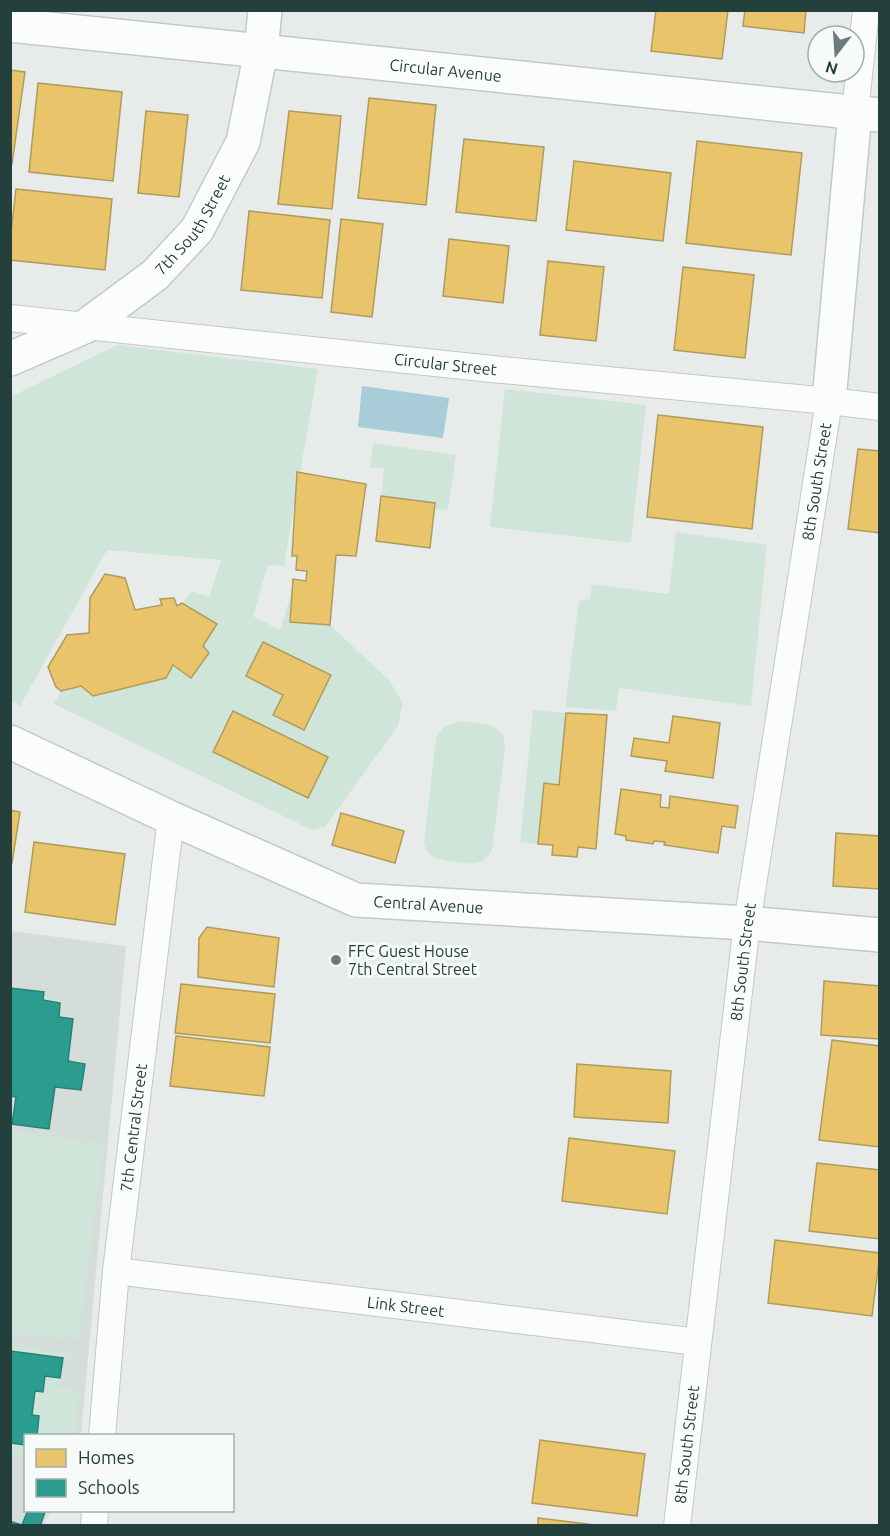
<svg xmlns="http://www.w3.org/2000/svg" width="890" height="1536" font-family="Ubuntu,sans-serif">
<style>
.built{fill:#d5ddda}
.green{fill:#d0e5d9}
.water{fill:#a9ccd9}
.homes{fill:#e9c46a;stroke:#ae9c5c;stroke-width:1.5}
.schools{fill:#2a9d8f;stroke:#288176;stroke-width:1.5}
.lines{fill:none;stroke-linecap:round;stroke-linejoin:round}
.street-casing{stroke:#c4c9c7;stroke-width:28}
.secondary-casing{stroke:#c2cac8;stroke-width:36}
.street{stroke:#fbfcfc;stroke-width:26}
.secondary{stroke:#fbfcfc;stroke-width:33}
.poi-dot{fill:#687c79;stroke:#f6faf9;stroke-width:2}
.labels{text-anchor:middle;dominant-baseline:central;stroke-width:6;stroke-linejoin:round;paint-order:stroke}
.street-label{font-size:16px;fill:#24403c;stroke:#f6faf9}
.poi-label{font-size:16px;fill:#24403c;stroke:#f6faf9;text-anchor:start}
</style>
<rect width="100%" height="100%" fill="#e7ecea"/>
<path class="built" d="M11,931L126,946L81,1435L26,1436V1510L51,1511L43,1525L11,1526Z"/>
<g class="green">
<path d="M117,345L318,369L284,566L268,565L253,616L280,630L292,591L290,622L330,625L389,680L403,703L398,726L325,827L312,830L54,704L61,691L81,686L94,696L165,679L173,665L191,678L209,653L203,646L217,624L182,603L192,591L209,597L221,560L107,550L20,706L11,701L10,397Z"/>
<path d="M505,389L646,405L631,543L490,527Z"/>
<path d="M373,443L456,455L448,510L435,509V503L381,496L384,469L370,467Z"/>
<path d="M676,532L767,545L751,706L619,688L616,711L565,707L579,601L590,599L592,584L669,594Z"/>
<path d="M533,710L566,713L559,785L544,784L538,844L520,842Z"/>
<path d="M460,721C473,723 498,722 503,736C505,740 505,746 505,750L492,850C482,872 453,861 435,858C428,854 426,850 424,843L436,738C442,727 448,724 460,721Z"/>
<path d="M11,1132L104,1144L78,1339L11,1334Z"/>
<path d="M10,1346L73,1352L72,1357L63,1358L59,1387L80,1390L74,1435L26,1436L25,1459L11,1453Z"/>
</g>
<path class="water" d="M362,386L449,398L443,438L358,427Z"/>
<g class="homes">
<path d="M656,10H728L722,59L651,51Z"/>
<path d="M745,10H806L804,33L743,26Z"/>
<path d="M10,70L25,72L12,164H10Z"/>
<path d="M38,83L122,92L113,181L29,172Z"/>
<path d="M369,98L436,105L426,205L358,198Z"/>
<path d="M146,111L188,115L179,197L138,193Z"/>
<path d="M289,111L341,116L332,209L278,204Z"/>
<path d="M464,139L544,147L536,221L456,212Z"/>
<path d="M697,141L802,153L791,255L686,243Z"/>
<path d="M574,161L671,173L663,241L566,230Z"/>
<path d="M16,189L112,199L105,270L10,260V241Z"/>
<path d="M249,211L330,220L322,298L241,290Z"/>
<path d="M341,219L383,224L372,317L331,312Z"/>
<path d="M449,239L509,246L503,303L443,296Z"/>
<path d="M548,261L604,267L596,341L540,335Z"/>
<path d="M683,267L754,275L745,358L674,350Z"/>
<path d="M658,415L763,427L752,529L647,517Z"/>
<path d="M858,449L880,451V533L848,529Z"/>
<path d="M297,472L366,484L356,556L336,555L330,625L290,622L293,579L306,581L307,571L296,570L297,556H292Z"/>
<path d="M381,496L435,503L430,548L376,541Z"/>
<path d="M105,574L125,578L135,610L162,605L160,599L174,598L177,606L182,603L217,624L203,646L209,653L191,678L173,665L166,678L93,696L81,686L61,691L56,687L48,667L67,635L89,633L90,598Z"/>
<path d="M263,642L331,675L304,730L273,715L283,695L246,676Z"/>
<path d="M233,711L328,757L308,798L213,752Z"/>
<path d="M566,713L607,715L596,849L578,847L577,857L552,855L553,845L538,844L544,783L559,785Z"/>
<path d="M673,716L720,723L713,778L665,771L667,761L631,756L634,738L669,743Z"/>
<path d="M621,789L661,795L660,807L669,808L670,796L738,806L735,828L722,826L718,853L664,845L665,842L654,841L653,844L626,840V836L615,834Z"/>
<path d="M10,810L20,812L12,863H10Z"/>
<path d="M341,813L404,831L395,863L332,845Z"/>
<path d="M836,833L880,836V889L833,886Z"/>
<path d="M34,842L125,854L115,925L25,912Z"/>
<path d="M207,927L279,938L274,987L198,977L199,938Z"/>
<path d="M824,981L880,986V1039L821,1035Z"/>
<path d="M181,984L275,994L270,1043L175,1033Z"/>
<path d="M176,1036L270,1047L264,1096L170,1086Z"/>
<path d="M832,1040L880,1046V1147L819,1140Z"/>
<path d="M577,1064L671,1071L668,1123L574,1117Z"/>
<path d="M569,1138L675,1151L667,1214L562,1201Z"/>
<path d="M817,1163L880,1170V1239L809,1231Z"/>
<path d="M775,1240L880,1253L872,1316L768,1303Z"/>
<path d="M540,1440L645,1454L637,1516L532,1503Z"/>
<path d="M538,1518L604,1526H538Z"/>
</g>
<g class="schools">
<path d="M10,988L44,992L43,1000L60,1003L59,1017L73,1019L68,1061L85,1064L81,1090L55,1087L49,1129L12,1124L16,1097L10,1096Z"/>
<path d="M10,1351L63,1358L60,1378L45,1376L43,1392L35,1391L32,1415L39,1416L37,1436H26V1445L10,1443Z"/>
<path d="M28,1510H40L45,1512L40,1526H11L12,1522L22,1525Z"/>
</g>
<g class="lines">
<g class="street-casing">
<g id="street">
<path d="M855,112L866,10"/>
<path id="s1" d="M10,318L492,369L829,401L880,407"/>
<path id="s2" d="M116,1271L698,1342"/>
<path id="s3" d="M102,1436L116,1271L171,818"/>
<path d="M94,1526L95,1510"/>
<path id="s4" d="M677,1526L747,923L829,401"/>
</g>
</g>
<g class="secondary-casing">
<g id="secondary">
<path id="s5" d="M10,25L880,115"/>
<path id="s6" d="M10,359L86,326L155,275L197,230L243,142L261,51L265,10"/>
<path d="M829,401L855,112"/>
<path id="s7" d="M10,742L171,818L356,900L747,923L880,935"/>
</g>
</g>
<use href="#street" class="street"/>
<use href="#secondary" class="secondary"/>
</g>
<circle class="poi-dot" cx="336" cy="960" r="6"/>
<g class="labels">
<g class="street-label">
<text stroke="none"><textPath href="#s5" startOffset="438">Circular Avenue</textPath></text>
<text stroke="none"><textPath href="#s6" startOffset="232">7th South Street</textPath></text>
<text stroke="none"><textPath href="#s1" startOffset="438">Circular Street</textPath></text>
<text stroke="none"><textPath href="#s4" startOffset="1054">8th South Street</textPath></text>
<text stroke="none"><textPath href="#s7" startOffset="453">Central Avenue</textPath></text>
<text stroke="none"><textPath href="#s4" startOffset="568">8th South Street</textPath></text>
<text stroke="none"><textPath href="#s3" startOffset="310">7th Central Street</textPath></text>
<text stroke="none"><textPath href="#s2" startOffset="292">Link Street</textPath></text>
<text stroke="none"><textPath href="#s4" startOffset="82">8th South Street</textPath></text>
</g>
<g class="poi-label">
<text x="348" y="951">FFC Guest House<tspan x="348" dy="18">7th Central Street</tspan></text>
</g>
</g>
<rect width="890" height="1536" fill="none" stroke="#24403c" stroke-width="24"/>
<rect x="24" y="1434" width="210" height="78" fill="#f6faf9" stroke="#a2b0ad" stroke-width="1.5"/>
<rect x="36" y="1449" width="30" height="18" fill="#e9c46a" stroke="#a2b0ad" stroke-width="1.5"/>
<text x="78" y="1464" font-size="18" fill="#24403c">Homes</text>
<rect x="36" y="1479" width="30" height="18" fill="#2a9d8f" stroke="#a2b0ad" stroke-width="1.5"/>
<text x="78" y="1494" font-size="18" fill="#24403c">Schools</text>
<g transform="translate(836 54) rotate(197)"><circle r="28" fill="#f6faf9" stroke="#a2b0ad" stroke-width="1.5"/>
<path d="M0-4.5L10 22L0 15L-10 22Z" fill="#687c79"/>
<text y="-9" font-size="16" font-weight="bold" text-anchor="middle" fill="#24403c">N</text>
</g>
</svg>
